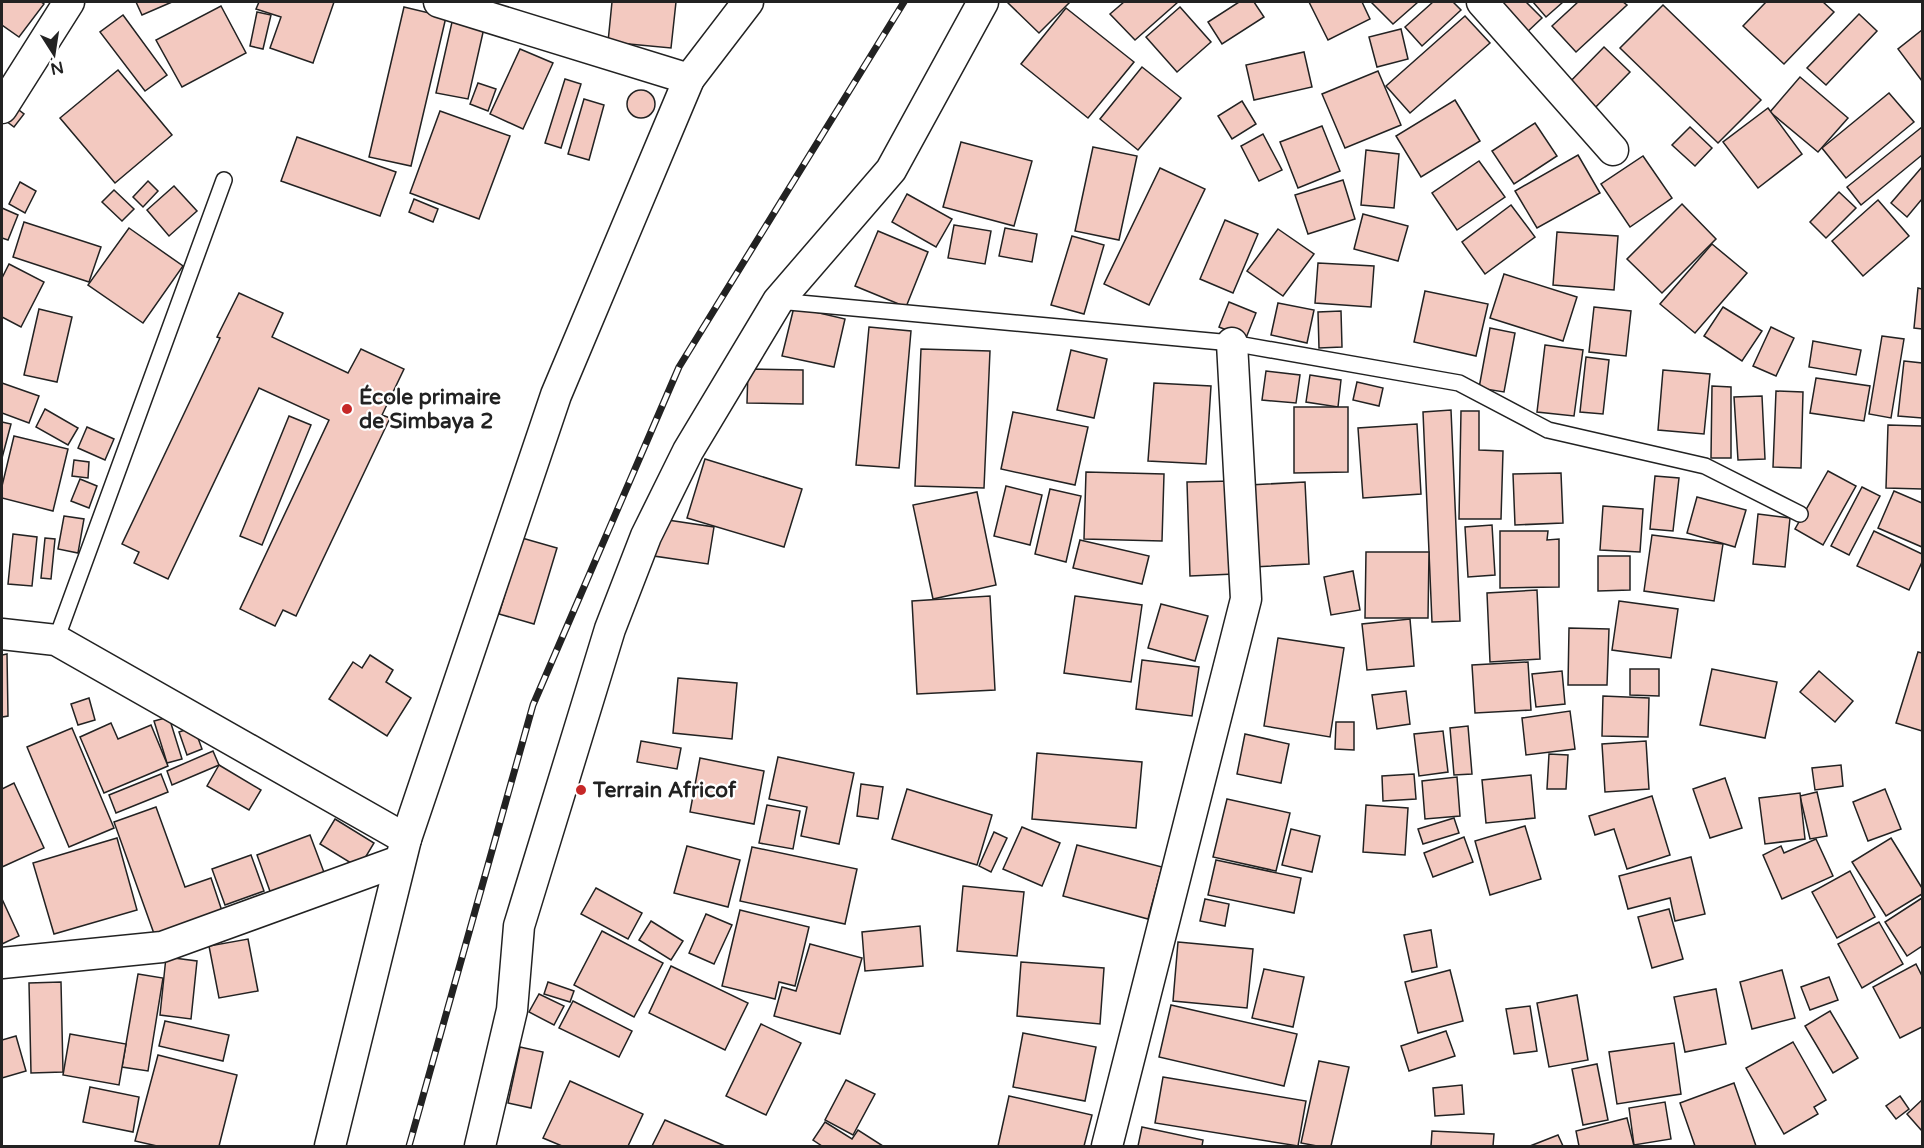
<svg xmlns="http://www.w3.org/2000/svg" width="1924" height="1148" font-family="'Varela Round',sans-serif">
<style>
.building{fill:#f3c9c0;stroke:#222;stroke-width:1.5}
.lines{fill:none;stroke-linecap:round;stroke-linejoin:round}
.service-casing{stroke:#222;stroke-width:18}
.minor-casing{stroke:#222;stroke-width:33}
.service{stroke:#fff;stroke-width:15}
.minor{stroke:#fff;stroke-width:30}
.rail-casing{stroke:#222;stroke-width:7}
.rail{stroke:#fff;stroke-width:4.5;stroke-dasharray:14;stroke-linecap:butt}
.poi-dot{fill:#c62828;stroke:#fff;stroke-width:2}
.labels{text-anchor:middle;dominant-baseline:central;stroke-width:4.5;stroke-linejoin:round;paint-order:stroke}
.poi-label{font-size:21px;font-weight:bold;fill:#222;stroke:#fff;text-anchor:start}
</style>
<rect width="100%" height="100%" fill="#fff"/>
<g class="building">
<path d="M2,2H41L44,4L19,37L2,25Z"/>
<path d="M136,2H172L142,15Z"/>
<path d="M259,2H334L313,63L270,48L281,17L256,9Z"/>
<path d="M612,2H676L671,48L608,42Z"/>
<path d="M1007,2H1070L1039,33Z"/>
<path d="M1124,2H1178L1135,40L1110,14Z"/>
<path d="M1239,2H1254L1264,17L1222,44L1208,22Z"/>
<path d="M1309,2H1362L1370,19L1328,40Z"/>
<path d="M1371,2H1418L1393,24Z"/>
<path d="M1433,2H1453L1461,10L1422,46L1405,27Z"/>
<path d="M1489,2H1526L1542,18L1523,36Z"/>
<path d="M1533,2H1563L1546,17Z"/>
<path d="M1578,2H1623L1627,5L1576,52L1552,26Z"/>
<path d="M1766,2H1823L1834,12L1784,64L1743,26Z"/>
<path d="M1663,5L1761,100L1718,143L1620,48Z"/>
<path d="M221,6L246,53L182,87L156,40Z"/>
<path d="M404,7L446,17L411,166L369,157Z"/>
<path d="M1180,7L1211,42L1177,72L1146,37Z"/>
<path d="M1066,8L1134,62L1088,118L1021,64Z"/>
<path d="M257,12L271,15L263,49L250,46Z"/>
<path d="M1859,14L1877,31L1826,85L1807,68Z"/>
<path d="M123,15L167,75L145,91L100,32Z"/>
<path d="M1465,16L1490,43L1410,113L1386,86Z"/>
<path d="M452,22L484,28L468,99L436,93Z"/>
<path d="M1401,29L1408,59L1377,67L1369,37Z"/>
<path d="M1922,30V81L1898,49Z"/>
<path d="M1604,47L1630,72L1589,114L1563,89Z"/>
<path d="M520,49L553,63L523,129L490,114Z"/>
<path d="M1304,52L1312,87L1254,100L1246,65Z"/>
<path d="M1142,67L1181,98L1138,150L1100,119Z"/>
<path d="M118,70L172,135L115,183L60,118Z"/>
<path d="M1378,71L1401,125L1345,148L1322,94Z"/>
<path d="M1800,77L1848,118L1818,152L1770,112Z"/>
<path d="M565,79L581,84L561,148L545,143Z"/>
<path d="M478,83L496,89L488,111L470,104Z"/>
<circle cx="641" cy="104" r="14"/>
<path d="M1889,93L1914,122L1846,178L1822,148Z"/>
<path d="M584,99L604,105L589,160L568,154Z"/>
<path d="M1455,100L1480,141L1421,177L1396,136Z"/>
<path d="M1242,101L1256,124L1232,139L1218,116Z"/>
<path d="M11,104L24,114L14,127L2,118Z"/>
<path d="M1768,108L1802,154L1758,188L1723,142Z"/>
<path d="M440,111L510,136L479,219L410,193Z"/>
<path d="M1535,123L1557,156L1514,184L1492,151Z"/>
<path d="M1322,126L1340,171L1298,188L1280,142Z"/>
<path d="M1690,127L1712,148L1695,166L1672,145Z"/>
<path d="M1922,127V155L1861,205L1847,187Z"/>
<path d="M1263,134L1282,170L1259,181L1241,146Z"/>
<path d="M297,137L396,172L380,216L281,181Z"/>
<path d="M961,142L1032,161L1014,226L943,207Z"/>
<path d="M1093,147L1137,156L1119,240L1075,231Z"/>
<path d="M1366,150L1399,154L1394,208L1361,205Z"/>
<path d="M1578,155L1600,193L1537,228L1515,191Z"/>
<path d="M1643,156L1672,198L1630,227L1601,184Z"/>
<path d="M1479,161L1505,197L1457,230L1432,193Z"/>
<path d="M1922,167V199L1907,217L1891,203Z"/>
<path d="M1160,168L1205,189L1149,305L1104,284Z"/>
<path d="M1343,180L1355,219L1308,234L1295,195Z"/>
<path d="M148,181L158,191L143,207L133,197Z"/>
<path d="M20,182L36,191L25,213L9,204Z"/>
<path d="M174,186L197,211L169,236L147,210Z"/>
<path d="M114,190L134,209L122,221L102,202Z"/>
<path d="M1839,192L1856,208L1826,238L1810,222Z"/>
<path d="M907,194L952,219L936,247L892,222Z"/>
<path d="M414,199L438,209L433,222L409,212Z"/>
<path d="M1878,200L1909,236L1863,276L1832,241Z"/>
<path d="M1682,204L1716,239L1662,293L1627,259Z"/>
<path d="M1511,205L1535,237L1485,274L1462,242Z"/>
<path d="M2,208L18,215L8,240L2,238Z"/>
<path d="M1363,214L1408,226L1398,261L1354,249Z"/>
<path d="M1225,220L1258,234L1233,293L1200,279Z"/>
<path d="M24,222L101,247L89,282L13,257Z"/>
<path d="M954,225L991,231L985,264L948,258Z"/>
<path d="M129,228L183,266L143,323L88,285Z"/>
<path d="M1005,228L1037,234L1032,262L999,256Z"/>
<path d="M1278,229L1314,254L1283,296L1247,271Z"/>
<path d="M878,231L928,252L906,307L855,286Z"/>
<path d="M1557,232L1618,236L1614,290L1553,285Z"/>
<path d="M1072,236L1104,245L1084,314L1051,305Z"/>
<path d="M1712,244L1747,273L1695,333L1660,304Z"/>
<path d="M1318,263L1374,266L1371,307L1315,303Z"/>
<path d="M9,264L44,282L21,327L2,317V278Z"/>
<path d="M1504,274L1577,297L1563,341L1490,318Z"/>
<path d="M1918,288L1922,289V329L1914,328Z"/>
<path d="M1425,291L1488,304L1476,356L1414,342Z"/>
<path d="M239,293L283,313L272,337L348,373L361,349L404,369L382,415L390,418L296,616L283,610L275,626L240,609L329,420L259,388L168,579L134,563L139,552L122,544L220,338L217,337Z"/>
<path d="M1229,302L1256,313L1246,338L1219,327Z"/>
<path d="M1278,303L1314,310L1307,343L1271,335Z"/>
<path d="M794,307L845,319L834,367L782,356Z"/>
<path d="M1594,307L1631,311L1626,356L1589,352Z"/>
<path d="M1723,307L1762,331L1742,361L1704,336Z"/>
<path d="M39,309L72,317L57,382L24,375Z"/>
<path d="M1341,311L1342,347L1319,348L1318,312Z"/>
<path d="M869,327L911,331L899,468L856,465Z"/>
<path d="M1771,327L1794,338L1776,376L1753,366Z"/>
<path d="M1490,328L1515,333L1504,392L1479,388Z"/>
<path d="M1882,336L1904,339L1891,418L1869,414Z"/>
<path d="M1813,341L1861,350L1856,375L1809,367Z"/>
<path d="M1545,345L1583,350L1574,416L1537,412Z"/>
<path d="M921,349L990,351L984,488L915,486Z"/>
<path d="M1071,350L1107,359L1094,418L1057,410Z"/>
<path d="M1586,357L1609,360L1603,414L1580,412Z"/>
<path d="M1904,361L1922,363V418L1898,416Z"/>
<path d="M748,369L803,370V404L747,403Z"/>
<path d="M1663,370L1710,374L1704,434L1658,430Z"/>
<path d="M1266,371L1300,375L1296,403L1262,400Z"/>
<path d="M1310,375L1341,380L1338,407L1306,402Z"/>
<path d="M1816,378L1870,386L1864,421L1810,413Z"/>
<path d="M1357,382L1383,388L1379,406L1353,400Z"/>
<path d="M2,383L39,396L29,423L2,413Z"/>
<path d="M1154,383L1211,386L1206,464L1148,461Z"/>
<path d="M1712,386L1731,387V458H1711Z"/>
<path d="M1776,391L1803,392L1801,468L1773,467Z"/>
<path d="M1762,396L1765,459L1738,460L1734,397Z"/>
<path d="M1294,407H1348V472L1294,473Z"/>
<path d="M45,409L78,428L68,445L36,427Z"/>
<path d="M1451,410L1460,621L1432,622L1423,412Z"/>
<path d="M1461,411H1479V450L1503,451L1501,519H1459Z"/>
<path d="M1013,412L1088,427L1075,485L1001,469Z"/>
<path d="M289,416L311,425L262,545L240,536Z"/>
<path d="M2,422L11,424L2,458Z"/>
<path d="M1417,424L1421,494L1363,498L1358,428Z"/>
<path d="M1888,425L1922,426V489L1886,488Z"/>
<path d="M87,427L114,439L105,460L78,448Z"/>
<path d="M14,436L68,449L53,511L2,498V486Z"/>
<path d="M705,459L802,489L784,547L687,518Z"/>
<path d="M74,460L89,462L88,478L72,476Z"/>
<path d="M1828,471L1856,486L1823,545L1795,529Z"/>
<path d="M1086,472L1164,474L1162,541L1084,539Z"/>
<path d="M1561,473L1563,523L1515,525L1513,474Z"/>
<path d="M1655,476L1679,478L1673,531L1650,529Z"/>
<path d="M80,479L97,486L89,508L71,501Z"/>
<path d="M1232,481L1234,574L1190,576L1187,482Z"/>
<path d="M1305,482L1309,564L1253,567L1249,485Z"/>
<path d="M1006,486L1042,495L1030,545L994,536Z"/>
<path d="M1862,487L1880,496L1849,555L1831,546Z"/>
<path d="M1050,489L1081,496L1066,562L1035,554Z"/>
<path d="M1894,491L1922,503V547L1878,528Z"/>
<path d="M977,492L996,585L933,599L913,505Z"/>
<path d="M1697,497L1746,510L1735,547L1687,533Z"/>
<path d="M1603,506L1643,509L1640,552L1600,550Z"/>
<path d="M1758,514L1790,518L1785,567L1753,564Z"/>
<path d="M64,516L84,519L78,553L58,549Z"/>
<path d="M661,519L714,527L708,564L654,556Z"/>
<path d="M1492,525L1495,575L1468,577L1465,527Z"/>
<path d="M1500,531H1548L1547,540L1559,539V587L1500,588Z"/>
<path d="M1874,531L1922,554V562L1909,590L1857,566Z"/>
<path d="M13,534L37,537L32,586L8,584Z"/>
<path d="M1652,535L1723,544L1714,601L1644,591Z"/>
<path d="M45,538L55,539L51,579L41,578Z"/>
<path d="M522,538L557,548L534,624L499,614Z"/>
<path d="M1080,540L1149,556L1142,584L1073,568Z"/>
<path d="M1366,552H1429L1428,618H1365Z"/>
<path d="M1598,556H1630V590L1598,591Z"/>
<path d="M1353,571L1360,610L1331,615L1324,577Z"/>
<path d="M1537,590L1540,659L1490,662L1487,593Z"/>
<path d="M990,596L995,690L917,694L912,601Z"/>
<path d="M1075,596L1142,605L1131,682L1064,673Z"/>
<path d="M1619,601L1678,609L1671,658L1612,650Z"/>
<path d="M1161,604L1208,616L1195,661L1148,648Z"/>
<path d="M1410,619L1414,666L1367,670L1362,624Z"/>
<path d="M1569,628L1609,629L1607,685H1568Z"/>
<path d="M1278,638L1344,648L1330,737L1264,726Z"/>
<path d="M1918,652L1922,653V731L1896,723Z"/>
<path d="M7,654L8,716L2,717V655Z"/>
<path d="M370,655L393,670L386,682L411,698L387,736L329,699L353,662L362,668Z"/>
<path d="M1142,660L1199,667L1192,716L1136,709Z"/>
<path d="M1528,662L1531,710L1475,713L1472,665Z"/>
<path d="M1630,669H1659V696L1630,695Z"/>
<path d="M1712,669L1777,682L1765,738L1700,725Z"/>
<path d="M1562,671L1565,704L1536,707L1532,674Z"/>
<path d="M1819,671L1853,701L1835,722L1800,692Z"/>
<path d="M678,678L737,683L732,739L673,733Z"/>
<path d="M1406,691L1410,724L1377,729L1372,695Z"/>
<path d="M1603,696L1649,698L1648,737L1602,736Z"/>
<path d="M89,698L95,720L78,725L71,704Z"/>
<path d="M1570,711L1575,749L1526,755L1522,718Z"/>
<path d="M169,717L182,759L167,763L154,721Z"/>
<path d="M1336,722H1354V750L1335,749Z"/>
<path d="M111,723L118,739L151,725L168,766L104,793L80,737Z"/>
<path d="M1468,726L1472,774L1454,775L1450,728Z"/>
<path d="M194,727L202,749L187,755L179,732Z"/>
<path d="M72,728L114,828L69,847L27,747Z"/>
<path d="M1443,731L1448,772L1419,776L1414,734Z"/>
<path d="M1245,734L1289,744L1281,783L1237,774Z"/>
<path d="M641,741L681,748L677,769L637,762Z"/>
<path d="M1646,741L1649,789L1605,792L1602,744Z"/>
<path d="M213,751L219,765L172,785L167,771Z"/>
<path d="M1037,753L1142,762L1136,828L1032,819Z"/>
<path d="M1549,754L1568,755L1566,789H1547Z"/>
<path d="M778,757L854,773L839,844L801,836L807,807L769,799Z"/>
<path d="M700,758L764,771L754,824L690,812Z"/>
<path d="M219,765L261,790L249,810L207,786Z"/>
<path d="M1841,765L1843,786L1815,790L1812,768Z"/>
<path d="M161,774L168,792L116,813L109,795Z"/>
<path d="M1414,774L1416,799L1383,801L1382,776Z"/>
<path d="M1531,775L1535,818L1486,823L1482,780Z"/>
<path d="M1457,777L1460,816L1425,819L1422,781Z"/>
<path d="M1725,778L1742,828L1710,838L1693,789Z"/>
<path d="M14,783L44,848L2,867V789Z"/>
<path d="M861,784L883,787L878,819L857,816Z"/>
<path d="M907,789L992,815L977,865L892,839Z"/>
<path d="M1885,789L1901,829L1868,841L1853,802Z"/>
<path d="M1817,792L1827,836L1810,839L1800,796Z"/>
<path d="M1800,793L1805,839L1765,844L1759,798Z"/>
<path d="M1652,796L1670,855L1627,869L1614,829L1595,835L1589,816Z"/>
<path d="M1227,799L1290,813L1276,871L1213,857Z"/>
<path d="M767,805L800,811L793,849L759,843Z"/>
<path d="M1366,805L1408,808L1405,855L1363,852Z"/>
<path d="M156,807L185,887L211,878L224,917L157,942L114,822Z"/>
<path d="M1454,818L1459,833L1423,844L1418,829Z"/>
<path d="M335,819L374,843L359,868L320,844Z"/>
<path d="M1525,826L1541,879L1490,895L1475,841Z"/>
<path d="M1022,827L1060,843L1042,886L1003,869Z"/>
<path d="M1291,829L1320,836L1312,872L1282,865Z"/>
<path d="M994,832L1007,838L991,872L979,866Z"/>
<path d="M310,835L325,875L271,894L257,855Z"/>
<path d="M1464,837L1473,862L1433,877L1424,853Z"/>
<path d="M117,838L137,910L54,934L33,863Z"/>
<path d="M1891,838L1922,888V894L1886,916L1852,862Z"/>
<path d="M1816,839L1833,876L1782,899L1763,855L1781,846L1784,853Z"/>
<path d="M1077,845L1162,867L1148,919L1063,896Z"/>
<path d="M687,846L740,860L728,907L674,893Z"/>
<path d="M752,847L857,869L845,924L740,901Z"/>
<path d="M251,855L264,891L225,905L212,869Z"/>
<path d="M1691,857L1705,914L1675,921L1670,898L1628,909L1619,876Z"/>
<path d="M1216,860L1301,878L1294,913L1208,895Z"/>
<path d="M1850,871L1875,917L1837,938L1812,892Z"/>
<path d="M963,886L1024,892L1017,956L957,951Z"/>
<path d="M596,888L642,913L628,939L581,914Z"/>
<path d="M1922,898V946L1907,956L1885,922Z"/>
<path d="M2,899L19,936L2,944Z"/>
<path d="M1205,899L1229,904L1225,926L1200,921Z"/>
<path d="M1669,909L1683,959L1652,968L1638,917Z"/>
<path d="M740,910L809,927L795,986L779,982L775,999L722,986Z"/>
<path d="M706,914L732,925L714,964L689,953Z"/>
<path d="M651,921L683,941L671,960L639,940Z"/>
<path d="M1879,922L1903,964L1862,988L1838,944Z"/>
<path d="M920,926L923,966L865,971L862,932Z"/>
<path d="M1431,930L1437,967L1412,972L1404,935Z"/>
<path d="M602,931L663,963L634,1017L574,985Z"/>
<path d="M248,939L258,991L219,998L209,946Z"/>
<path d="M1178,942L1253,949L1247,1008L1173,1001Z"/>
<path d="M810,944L862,958L840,1034L774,1016L782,987L796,991Z"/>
<path d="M166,957L197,961L191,1019L160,1015Z"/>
<path d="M1021,962L1104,968L1100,1024L1017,1016Z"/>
<path d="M1916,964L1922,976V1027L1900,1038L1873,987Z"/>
<path d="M671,966L748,1003L725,1050L649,1013Z"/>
<path d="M1264,969L1304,977L1293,1027L1252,1018Z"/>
<path d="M1450,970L1463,1021L1418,1033L1405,982Z"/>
<path d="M1782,970L1795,1018L1752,1029L1740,982Z"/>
<path d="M138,974L163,978L148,1071L122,1067Z"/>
<path d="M1829,977L1838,1000L1810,1010L1801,987Z"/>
<path d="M61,982L63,1072L31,1073L29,983Z"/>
<path d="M548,982L574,991L570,1002L544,994Z"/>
<path d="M1716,989L1726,1044L1685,1052L1674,997Z"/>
<path d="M539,994L564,1006L554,1025L529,1012Z"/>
<path d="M1577,995L1588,1060L1549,1067L1537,1003Z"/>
<path d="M573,1001L632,1031L619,1057L559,1028Z"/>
<path d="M1171,1005L1297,1034L1284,1086L1159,1057Z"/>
<path d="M1530,1006L1537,1051L1514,1054L1506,1009Z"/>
<path d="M1830,1011L1858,1058L1833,1073L1805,1026Z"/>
<path d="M165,1021L229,1035L223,1061L159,1046Z"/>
<path d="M761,1024L801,1043L766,1115L726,1096Z"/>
<path d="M1446,1031L1455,1056L1409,1071L1401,1046Z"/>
<path d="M1023,1033L1096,1047L1085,1101L1013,1087Z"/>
<path d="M70,1034L126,1044L119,1085L63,1075Z"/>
<path d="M16,1036L26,1071L2,1078V1040Z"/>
<path d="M1793,1042L1826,1100L1814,1107L1818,1114L1784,1134L1746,1068Z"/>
<path d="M1674,1043L1681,1094L1617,1104L1609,1052Z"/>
<path d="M520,1047L543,1052L531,1108L508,1103Z"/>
<path d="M158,1055L237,1075L219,1146H157L135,1141Z"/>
<path d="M1319,1061L1349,1067L1331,1146H1317L1301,1143Z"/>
<path d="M1597,1064L1608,1120L1583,1125L1572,1069Z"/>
<path d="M1163,1077L1306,1101L1298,1146L1155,1123Z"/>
<path d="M846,1080L875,1094L853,1135L825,1120Z"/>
<path d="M570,1081L643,1114L628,1146H562L543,1138Z"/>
<path d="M1734,1083L1756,1146H1695L1680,1103Z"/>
<path d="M1462,1085L1464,1114L1435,1116L1433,1088Z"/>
<path d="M90,1087L139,1097L133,1132L83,1122Z"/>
<path d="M1009,1096L1092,1115L1084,1146H998Z"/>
<path d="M1900,1096L1909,1109L1896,1119L1886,1106Z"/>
<path d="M1922,1100V1131L1907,1114Z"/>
<path d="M1665,1102L1671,1139L1634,1145L1629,1108Z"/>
<path d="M1627,1118L1634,1146H1579L1576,1131Z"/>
<path d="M665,1120L725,1146H652Z"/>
<path d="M825,1122L852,1139L858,1130L883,1146H822L813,1140Z"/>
<path d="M1142,1127L1203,1140L1202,1146H1138Z"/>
<path d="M1432,1131L1494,1134L1493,1146H1431Z"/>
<path d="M1558,1135L1563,1146H1530Z"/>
</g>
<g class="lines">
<g class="service-casing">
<g id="service">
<path d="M778,301L1232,343L1459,383L1548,430L1705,466L1800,514"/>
<path d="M56,640L224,180"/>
</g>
</g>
<g class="minor-casing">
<g id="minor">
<path d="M439,2L689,79"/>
<path d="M1482,2L1613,150"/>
<path d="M2,108L69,2"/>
<path d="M2,634L56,640L406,839"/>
<path d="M2,963L162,947L399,861"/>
<path d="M330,1146L406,839L556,395L689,79L748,2"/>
<path d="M480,1146L512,1010L519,926L610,629L646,536L688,451L778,301L891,170L983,2"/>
<path d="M1107,1146L1246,599L1232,343"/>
</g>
</g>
<use href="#service" class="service"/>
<use href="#minor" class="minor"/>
<g class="rail-casing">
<path id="rail" d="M409,1146L533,705L679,367L904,2"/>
</g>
<use href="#rail" class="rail"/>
</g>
<g class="poi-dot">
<circle cx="347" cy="409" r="6"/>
<circle cx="581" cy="790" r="6"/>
</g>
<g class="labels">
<g class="poi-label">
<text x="359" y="397">École primaire<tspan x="359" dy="24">de Simbaya 2</tspan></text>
<text x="593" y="790">Terrain Africof</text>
</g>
</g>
<rect width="1924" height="1148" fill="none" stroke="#222222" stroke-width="6"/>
<g transform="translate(54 54) rotate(168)" stroke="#ffffff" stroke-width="4.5" paint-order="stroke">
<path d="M0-4.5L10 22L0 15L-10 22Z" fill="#222222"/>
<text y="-9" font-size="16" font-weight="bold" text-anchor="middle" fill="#222222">N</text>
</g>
</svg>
